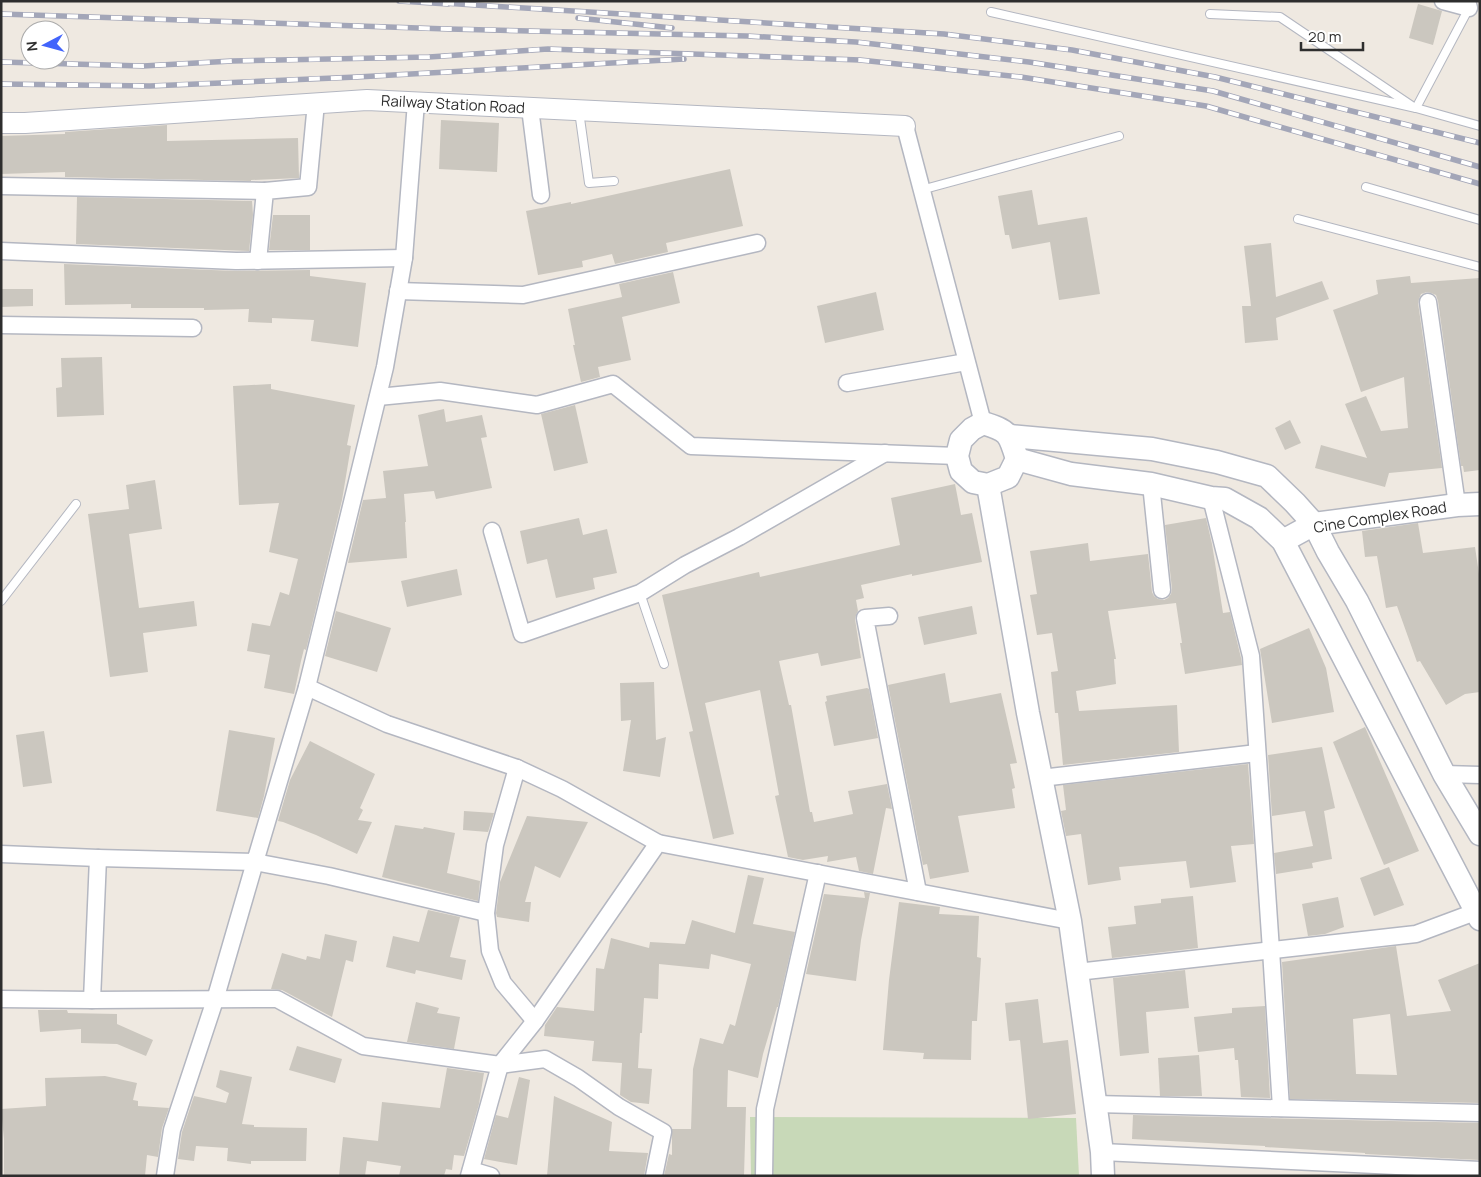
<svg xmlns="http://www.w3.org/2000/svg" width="1481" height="1177" font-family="Manrope,sans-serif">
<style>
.cemetery{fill:#c8d9b8}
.building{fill:#cbc7bf;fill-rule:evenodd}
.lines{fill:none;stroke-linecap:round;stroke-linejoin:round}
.service-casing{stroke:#b4b7c1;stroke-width:10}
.minor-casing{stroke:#b4b7c1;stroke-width:19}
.tertiary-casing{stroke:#b4b7c1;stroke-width:22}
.secondary-casing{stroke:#b4b7c1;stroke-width:25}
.service{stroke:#fff;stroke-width:8}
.minor{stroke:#fff;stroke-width:16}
.tertiary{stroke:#fff;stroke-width:20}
.secondary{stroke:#fff;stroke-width:22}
.rail-casing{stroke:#a3a6b8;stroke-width:5.5}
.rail{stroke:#fff;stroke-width:4;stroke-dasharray:11;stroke-linecap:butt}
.labels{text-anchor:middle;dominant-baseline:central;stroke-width:4;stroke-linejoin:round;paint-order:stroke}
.street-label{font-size:15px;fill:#2e2e2e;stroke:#fff}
</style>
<rect width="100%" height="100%" fill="#efe9e1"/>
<path class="cemetery" d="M750,1117L1076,1118L1079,1176H751Z"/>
<g class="building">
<path d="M1418,4L1442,11L1433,45L1409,38Z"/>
<path d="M441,120L499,123L497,172L439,169Z"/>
<path d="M167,125V141L298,138L299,178L251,180V181L65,177V172L1,174V136L65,134V132Z"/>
<path d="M730,169L743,226L666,243L668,252L615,264L612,254L582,261L583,267L538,275L526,211L571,202V204Z"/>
<path d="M1032,190L1038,225L1087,217L1100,294L1059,300L1050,242L1012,249L1009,235H1005L998,196Z"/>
<path d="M77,197L252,201L253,215L249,251L76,244Z"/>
<path d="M273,215H310V250H269Z"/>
<path d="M1271,243L1276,297L1322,281L1329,299L1276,318L1278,340L1245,343L1242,306H1251L1244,246Z"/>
<path d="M64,264L236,271L310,270V276L366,283L358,347L311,341L314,320L272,318V323L248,322L249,309L204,310V308H131V304L65,305Z"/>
<path d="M673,272L680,303L622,317L631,360L598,367L600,377L581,382L573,345H575L568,309L622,297L619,284Z"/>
<path d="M1410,276L1411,283L1480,278V470L1464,472L1463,466H1461L1438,301L1436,295L1431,293L1427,292L1421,294L1419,299L1418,303L1442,468L1389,473L1385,487L1315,468L1321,445L1367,458L1345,404L1366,396L1381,431L1408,428L1404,377L1361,392L1333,310L1378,294L1376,280Z"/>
<path d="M1,289H33V306L1,307Z"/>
<path d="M876,292L884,330L825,343L817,306Z"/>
<path d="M102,357L104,415L57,417L56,388L62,387L61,358Z"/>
<path d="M271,384V389L355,405L347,445L351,446L342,500L306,650L304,649L301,661L294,694L264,688L270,655L247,651L252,623L270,626L280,592L289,595L298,559L269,552L279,503L239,505L233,386Z"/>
<path d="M575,405L588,463L554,471L541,414Z"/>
<path d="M444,409L446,422L482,415L487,437L481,438L492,488L436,499L434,491L404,494L406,522H405L407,558L348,563L363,500L386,498L383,471L428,466L418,415Z"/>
<path d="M1290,420L1301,443L1285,450L1275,428Z"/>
<path d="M155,480L162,529L129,534L139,608L194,601L197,626L143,633L148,672L110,677L88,514L129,509L126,485Z"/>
<path d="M955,484L961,515L972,513L982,562L912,576V574L861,585L864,598L856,600L858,611L856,615L855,619L861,658L821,666L818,653L779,661L789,705H791L810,812H812L814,822L853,814L848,791L887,784L892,809L886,808L873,874L859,871L856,857L827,862L828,856L803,860L788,857L775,796L779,795L760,690L705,703L734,834L713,839L689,732L693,731L662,595L759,572L760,577L900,545L891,498Z"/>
<path d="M579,518L583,535L607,529L617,573L593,578L595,589L556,598L547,559L527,564L520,531Z"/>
<path d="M1206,518L1212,544L1223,613L1230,612L1241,658L1242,665L1185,674L1180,643H1182L1176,603L1108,611L1116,659H1114L1116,684L1076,691L1079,711L1177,705L1179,752L1063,765L1058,713H1055L1051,672L1058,671L1052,633L1037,635L1030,595L1037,594L1030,551L1088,543L1090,561L1148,554L1152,592L1154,596L1158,599L1164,600L1168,598L1171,594L1172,589L1165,525Z"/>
<path d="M1418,523L1423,553L1475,547L1480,581V692L1465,694L1446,705L1420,661L1417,662L1397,606L1386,608L1377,556L1365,557L1362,531Z"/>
<path d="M457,569L462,595L407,607L401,581Z"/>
<path d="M972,606L977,634L924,645L918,617Z"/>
<path d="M336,611L391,628L377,672L325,656Z"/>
<path d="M1309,628L1326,668L1334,712L1272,723L1260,649Z"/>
<path d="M945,673L950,703L1001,693L1017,763L1010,764L1015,788L1012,789L1015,808L958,816L969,872L930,879L927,864L923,865L888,685Z"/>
<path d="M654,682L656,740L666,737L660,777L623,771L631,720L621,721L620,683Z"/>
<path d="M867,688L869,689L878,738L834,746L825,702L827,701L826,696Z"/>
<path d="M1365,727L1419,851L1384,865L1333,742Z"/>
<path d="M229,730L275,738L264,796L258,818L216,811Z"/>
<path d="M44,731L52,783L23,787L16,735Z"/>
<path d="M310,741L375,774L360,808L363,810L358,820L372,822L357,854L316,835L283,822L278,821L290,780Z"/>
<path d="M1322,747L1335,808L1324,811L1332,859L1312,863L1313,868L1276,874L1274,853L1313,846L1305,811L1272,816L1268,755Z"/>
<path d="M1248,764L1254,844L1231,846L1236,882L1190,888L1186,861L1119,867L1121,880L1088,885L1081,834L1066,836L1061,811L1066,810L1063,785Z"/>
<path d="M464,811L494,813L488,832L463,830Z"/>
<path d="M527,816L588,822L560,878L535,866L525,902H531L529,922L497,917L496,913L500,882Z"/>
<path d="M395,825L423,829L424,827L455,833L447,873L480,881L478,901L382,877Z"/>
<path d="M1389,867L1404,905L1374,916L1360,878Z"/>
<path d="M748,875L764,878L753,924L795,932L778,1007H777L763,1054L758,1078L728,1070L727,1107H746L744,1176H664L669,1154L672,1155V1129H691L693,1069L700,1038L723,1044L730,1024L735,1026L751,964L711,954L709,969L659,964L658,999L644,998L642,1033H640L638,1068L652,1069L649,1104L631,1102L620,1095L622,1063L592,1061L594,1041L544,1036L545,1025L557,1007L594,1011L596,968L604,969L611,938L649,948L650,942L685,944L692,920L735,933Z"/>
<path d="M864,892L870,893L861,940L856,981L806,974L824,894L865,898Z"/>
<path d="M1193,896L1198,948L1112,958L1108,927L1136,924L1134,906L1161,903V899Z"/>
<path d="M1338,897L1344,927L1325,934L1308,936L1302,904Z"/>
<path d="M899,902L940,907L939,914L979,916L977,957L981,958L977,1021H972L971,1060L923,1059L924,1053L883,1050L889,980Z"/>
<path d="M428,910L460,917L450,957L466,960L462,980L416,970L415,974L386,967L393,936L419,942Z"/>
<path d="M325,934L357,941L353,962L346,960L332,1017L282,990L271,989L282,953L306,960L307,956L320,959Z"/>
<path d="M1396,946L1407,1016L1451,1011L1438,980L1480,963V1103L1290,1099L1282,962ZM1390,1014L1397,1075L1356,1074L1353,1019Z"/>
<path d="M1185,970L1189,1008L1146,1012L1149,1053L1120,1056L1113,978Z"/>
<path d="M1038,999L1043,1043L1068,1040L1076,1114L1028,1119L1020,1040L1009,1041L1005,1003Z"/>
<path d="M416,1002L439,1008L437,1013L460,1017L454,1049L407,1042Z"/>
<path d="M1265,1006L1270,1098L1241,1097L1238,1060H1235L1234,1048L1198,1052L1194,1017L1232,1013V1008Z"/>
<path d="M38,1010H67L68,1013L117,1014V1024L153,1040L146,1056L117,1044L81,1043V1029L40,1032Z"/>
<path d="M297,1046L342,1059L335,1083L289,1070Z"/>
<path d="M1199,1055L1202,1096H1160L1158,1058Z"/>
<path d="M447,1068L484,1073L479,1104L464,1156L454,1155L452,1170L446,1169L444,1176H399L401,1166L367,1161L365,1176H339L343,1137L378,1141L382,1102L440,1108Z"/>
<path d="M220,1070L252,1077L242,1124L254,1125V1127L307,1128L306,1161H251V1164L227,1161L228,1148L196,1146L194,1161L178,1159L182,1132L194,1096L226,1103L229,1093L216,1087Z"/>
<path d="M105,1076L137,1083L133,1100L138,1101V1106L169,1108L162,1128L158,1157L147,1155L145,1176H4V1139L1,1109L46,1106L45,1078Z"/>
<path d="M519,1077L530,1080L517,1165L484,1159L496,1115L508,1118Z"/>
<path d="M554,1096L612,1122L609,1151L648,1153L644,1176H547Z"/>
<path d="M1133,1115L1480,1123V1160L1365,1154V1153L1265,1147V1146L1132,1139Z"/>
</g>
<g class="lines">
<g class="service-casing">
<g id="service">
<path d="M1469,8L1416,108L1480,126"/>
<path d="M991,12L1416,108"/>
<path d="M1210,14L1280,17L1412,106"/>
<path d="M579,111L589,183L614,181"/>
<path d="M1366,187L1480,220"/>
<path d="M921,190L1119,136"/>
<path d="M1298,219L1480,267"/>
<path d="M640,593L664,664"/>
<path d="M1,601L76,504"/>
</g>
</g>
<g class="minor-casing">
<g id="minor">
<path d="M1443,1L1469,8L1467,1"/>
<path d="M530,108L541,195"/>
<path d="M905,126L983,423"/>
<path d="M1,186L265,191"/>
<path d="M1,251L236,261L404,258"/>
<path d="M258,261L265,191L308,187L316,103"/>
<path d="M398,291L523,295L757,243"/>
<path d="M1428,302L1457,505"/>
<path d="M1,325L193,328"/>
<path d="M847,383L966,362"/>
<path d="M378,397L440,391L537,405L613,384L691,446L957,456"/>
<path d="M1151,484L1162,590"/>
<path d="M1211,498L1251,656L1271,950L1281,1108"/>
<path d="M492,531L522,634L640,593L685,565L739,537L885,453"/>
<path d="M889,616L865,618L918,892"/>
<path d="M307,687L387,724L517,768L562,789L658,843"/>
<path d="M517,768L495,845L486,913L490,951L503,983L535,1021"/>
<path d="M1444,774L1480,775"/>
<path d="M1041,778L1257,753"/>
<path d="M1,854L98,858"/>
<path d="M1077,972L1416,934L1475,912"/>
<path d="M1,999L92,1000L277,999L363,1046L500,1065L545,1059L578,1078L619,1107L663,1132L654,1176"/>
<path d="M92,1000L98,858L255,862L307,687L385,367L404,258L416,102"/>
<path d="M1095,1104L1480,1113"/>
<path d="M1102,1152L1480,1170"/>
<path d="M471,1170L491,1176"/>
<path d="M165,1176L172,1130L215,1000L255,862L329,876L486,913"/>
<path d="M469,1176L500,1065L535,1021L658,843L1070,921"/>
<path d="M764,1176L765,1109L818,873"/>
</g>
</g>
<g class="tertiary-casing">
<path id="tertiary" d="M1,123H25L367,100L905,126"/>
</g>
<g class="secondary-casing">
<g id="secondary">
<path d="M983,423C1009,431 1009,433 1017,459L1008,477L988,485L973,482L961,471L957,456L961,440L972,429Z"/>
<path d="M1010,436L1152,449L1217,462L1267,476L1295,503L1314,524L1328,552L1357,601L1444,774L1480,834"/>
<path d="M1017,459L1071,474L1151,484L1211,498L1225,499L1259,518L1283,541L1480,919"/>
<path d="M988,485L1028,713L1070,921L1102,1152L1103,1176"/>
<path d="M1283,541L1314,524L1457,505L1480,504"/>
</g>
</g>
<use href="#service" class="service"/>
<use href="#minor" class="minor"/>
<use href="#tertiary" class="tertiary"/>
<use href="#secondary" class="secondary"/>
<g class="rail-casing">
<g id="rail">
<path d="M399,1L448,4"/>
<path d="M443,3L944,34L1072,50L1215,77L1480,143"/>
<path d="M1,14L448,29L747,36L856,42L1029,62L1213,91L1480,167"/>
<path d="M578,18L672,28"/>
<path d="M1,62L143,66L232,61L429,57L548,49L860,60L1021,77L1206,106L1480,184"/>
<path d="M1,84L150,86L357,77L684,59"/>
</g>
</g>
<use href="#rail" class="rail"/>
</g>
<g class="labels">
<g class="street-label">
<text transform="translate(453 104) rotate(3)">Railway Station Road</text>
<text transform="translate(1380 517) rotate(-9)">Cine Complex Road</text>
</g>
</g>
<rect width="1481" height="1177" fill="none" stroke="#2e2e2e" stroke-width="5"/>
<g transform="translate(45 45) rotate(264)"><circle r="24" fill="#ffffff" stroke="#ababab"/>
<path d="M0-4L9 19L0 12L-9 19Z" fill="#4264fb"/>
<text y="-8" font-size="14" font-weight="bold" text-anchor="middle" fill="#2e2e2e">N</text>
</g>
<path d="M1301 42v8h62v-8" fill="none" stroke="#2e2e2e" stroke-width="2.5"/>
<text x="1308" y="42" font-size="15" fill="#2e2e2e" stroke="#ffffff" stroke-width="4" paint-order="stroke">20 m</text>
</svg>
